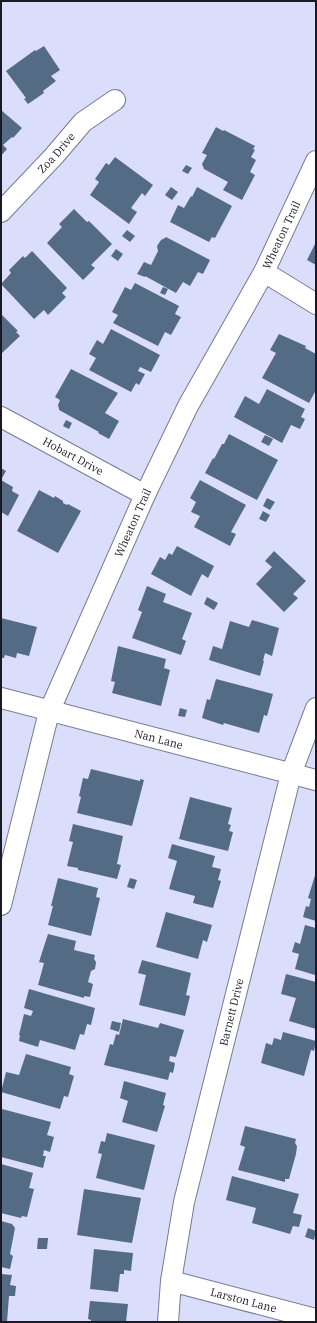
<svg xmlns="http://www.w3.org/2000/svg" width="317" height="1323" font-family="'IBM Plex Serif',serif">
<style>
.building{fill:#546b85}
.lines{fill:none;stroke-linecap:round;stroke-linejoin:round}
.minor-casing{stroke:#777a93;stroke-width:22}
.minor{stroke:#fff;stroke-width:20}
.labels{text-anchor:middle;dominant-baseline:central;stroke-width:3;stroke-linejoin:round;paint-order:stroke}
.street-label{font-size:11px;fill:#191a24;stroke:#dbdefb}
</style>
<rect width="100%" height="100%" fill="#dbdefb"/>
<g class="building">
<path d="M44,46L60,70L51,76L56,81L43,91L44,93L28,104L24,99L26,98L6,71L35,50L36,51Z"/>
<path d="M1,110L22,128L13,138L12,137L3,145L7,149L1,156Z"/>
<path d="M216,127L223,131L224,130L255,146L253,149L255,150L251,157L256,160L250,172L255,175L242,200L223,190L228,182L204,169L202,164L207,155L202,153Z"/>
<path d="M115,157L153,185L145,196L142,193L131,208L137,212L129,224L90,195L99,182L95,179L106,163L109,165Z"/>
<path d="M186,165L192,168L188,174L182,171Z"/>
<path d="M171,187L178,192L172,200L165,195Z"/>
<path d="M197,187L232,206L215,238L212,237L209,242L170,222L178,205L184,208L191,196L192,197Z"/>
<path d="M74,209L87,222L89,221L112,244L91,265L95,268L83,280L47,243L62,227L59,224Z"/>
<path d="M127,230L135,236L130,242L122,236Z"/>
<path d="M166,237L210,260L203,274L198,272L190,286L183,282L176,293L145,276V277L137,274L144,262L151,265L158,251L157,246L161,240L165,238Z"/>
<path d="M316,242V265L307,260Z"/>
<path d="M116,249L123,254L118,261L111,256Z"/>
<path d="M32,251L67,288L62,293L66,297L48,315L44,310L34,319L1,284L11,273L9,270L23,256L25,258Z"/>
<path d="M135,283L179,306L175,314L181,317L171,335L165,332L158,346L113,323L118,315L112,312L125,287L131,290Z"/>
<path d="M163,287L168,289L165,295L160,293Z"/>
<path d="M1,314L18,331L16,332L20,336L1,354Z"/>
<path d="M111,329L160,355L151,372L140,367L138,371L145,374L139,385L136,383L131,392L89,370L96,358L89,354L97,340L103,344Z"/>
<path d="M279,334L306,346L305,348L316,354V390L309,403L262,378L276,353L270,350Z"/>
<path d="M71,369L118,393L105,413L119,421L109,439L98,433L99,432L59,410V409L58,405L60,400L55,397Z"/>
<path d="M267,389L305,409L301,417L305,419L300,429L291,425L282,443L234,417L245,396L259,404Z"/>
<path d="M66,420L72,423L69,429L63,426Z"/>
<path d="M229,434L278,460L257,500L205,473L213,458L214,459L222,444H224Z"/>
<path d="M265,435L273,439L269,446L261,442Z"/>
<path d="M1,468L6,471L1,480Z"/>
<path d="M1,480L13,487L12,491L19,495L8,516L1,512Z"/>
<path d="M200,480L246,505L231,532L236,534L230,546L194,527L200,516L191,512L196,502L190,498Z"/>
<path d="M39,490L54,498L55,496L63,501V503L67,505L68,504L81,511L58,553L17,531Z"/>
<path d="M267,498L275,502L270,510L263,506Z"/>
<path d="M263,511L270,515L266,522L259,519Z"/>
<path d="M177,546L214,566L208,578L202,574L191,596L151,574L160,557L165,560L169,553L172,555Z"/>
<path d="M274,551L306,581L293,594L298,598L284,612L256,584L272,567L265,561Z"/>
<path d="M147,586L166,594L163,602L192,613L182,639L186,641L181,655L132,638L142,612L138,610Z"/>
<path d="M207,597L218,603L214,610L204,604Z"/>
<path d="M1,618L37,627L29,656L17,653L16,658L5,655L4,658H1Z"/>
<path d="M252,620L279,628L272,656L265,653L263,661H264L260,676L209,660L213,646L222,649L230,621L249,627Z"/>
<path d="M118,646L166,659L164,668L170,670L161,706L112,693L115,682L111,681Z"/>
<path d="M216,679L273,694L267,716L264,715L259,733L224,723L223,725L202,718L207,699L210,700Z"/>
<path d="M180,708L187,710L185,717L178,716Z"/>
<path d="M91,769L140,781V779L144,780L132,826L77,813L81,797L79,796L83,778L88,779Z"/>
<path d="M190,797L232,808L228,824L231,825L229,831L233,832L228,851L179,839Z"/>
<path d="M73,824L123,836L117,864L121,865L117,879L78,870V868L67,866L73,842L69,841Z"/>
<path d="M172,844L215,856L212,867L221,869L218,880L221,881L213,908L193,903L195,896L169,889L177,861L168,858Z"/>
<path d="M316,872V921L303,917L306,906L309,907L311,899L308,898Z"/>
<path d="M58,878L98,888L96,897L100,898L91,936L48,925L53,906H51Z"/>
<path d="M130,878L137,880L134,889L127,887Z"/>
<path d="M166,912L212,925L207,942L203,940L198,959L156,947Z"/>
<path d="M305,925L316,928V972L315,975L295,969L299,954L292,952L295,942L300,944Z"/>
<path d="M48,934L76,941L74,950L95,955L94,959L96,962L95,969L91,971L88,982L93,984L90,997L84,996V998L38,985L44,963L39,962Z"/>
<path d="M142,960L191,973L186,995L190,996L185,1016L139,1005L146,975L138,973Z"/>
<path d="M286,974L316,982V1029L289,1021L296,998L281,994Z"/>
<path d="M29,989L95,1008L91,1025L87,1024L84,1035L80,1034L75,1050L40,1040L38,1047L19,1041L20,1035H19L24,1014L31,1016L33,1011L24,1008Z"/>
<path d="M123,1019L158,1028L160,1023L184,1030L176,1057L170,1056L169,1061L175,1063L173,1073L170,1072L168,1080L104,1065L110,1044L113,1045L116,1034L119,1035Z"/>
<path d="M112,1021L121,1023L119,1032L110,1029Z"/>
<path d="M283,1032L316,1041L314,1051L311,1050L304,1076L261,1063L266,1043L272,1045L274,1038L281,1040Z"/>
<path d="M26,1054L71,1067L69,1074L74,1076L68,1097L64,1096L60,1109L1,1092L6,1072L19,1075Z"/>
<path d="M124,1081L166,1093L163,1105L165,1106L157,1132L122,1122L128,1101L120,1098Z"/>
<path d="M2,1109L51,1122L47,1135L54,1137L50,1152L44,1150L43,1156H46L43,1168L1,1157V1114Z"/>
<path d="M245,1126L296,1139L295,1143L297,1146L296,1154L289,1179H285V1182L238,1170L245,1147L240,1145Z"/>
<path d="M107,1133L155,1145L144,1190L96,1178L102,1154L98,1153L101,1141L105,1142Z"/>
<path d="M1,1164L33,1173L29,1188L34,1189L27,1217L22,1216L21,1218L1,1213Z"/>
<path d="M232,1176L299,1194L293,1213L302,1215L299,1227L293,1226L290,1234L252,1223L256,1208L226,1200Z"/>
<path d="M84,1189L141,1198L132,1243L77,1235Z"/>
<path d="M1,1221L12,1224L15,1228L10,1254L13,1256L10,1269L1,1267Z"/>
<path d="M308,1228L316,1231L314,1240L305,1237Z"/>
<path d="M38,1238H48L47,1249H37Z"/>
<path d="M94,1249L133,1253L131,1271L124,1270V1274H120L118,1292L90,1289Z"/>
<path d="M1,1274L12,1275L10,1285L16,1286L15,1296H9L7,1322L1,1321Z"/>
<path d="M90,1301L128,1304L126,1322H91V1320L88,1319Z"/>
</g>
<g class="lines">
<g class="minor-casing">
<g id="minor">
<path id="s1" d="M1,212L54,156L83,122L115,100"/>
<path d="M264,272L316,304"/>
<path id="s2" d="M1,417L145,495"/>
<path id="s3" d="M1,698L316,780"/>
<path id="s4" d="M1,905L49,712L145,495L188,406L264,272L316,161"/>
<path id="s5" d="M171,1281L316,1319"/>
<path id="s6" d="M168,1322L171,1281L184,1202L291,774L316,708"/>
</g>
</g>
<use href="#minor" class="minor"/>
</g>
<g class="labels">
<g class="street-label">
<text stroke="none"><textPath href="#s1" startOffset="81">Zoa Drive</textPath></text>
<text stroke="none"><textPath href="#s4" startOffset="730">Wheaton Trail</textPath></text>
<text stroke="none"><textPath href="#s2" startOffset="82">Hobart Drive</textPath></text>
<text stroke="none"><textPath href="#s4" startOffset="406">Wheaton Trail</textPath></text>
<text stroke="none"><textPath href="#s3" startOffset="163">Nan Lane</textPath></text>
<text stroke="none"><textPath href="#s6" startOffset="317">Barnett Drive</textPath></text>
<text stroke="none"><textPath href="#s5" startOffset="75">Larston Lane</textPath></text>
</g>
</g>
<rect width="317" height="1323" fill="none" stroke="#191a24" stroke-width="4"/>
</svg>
